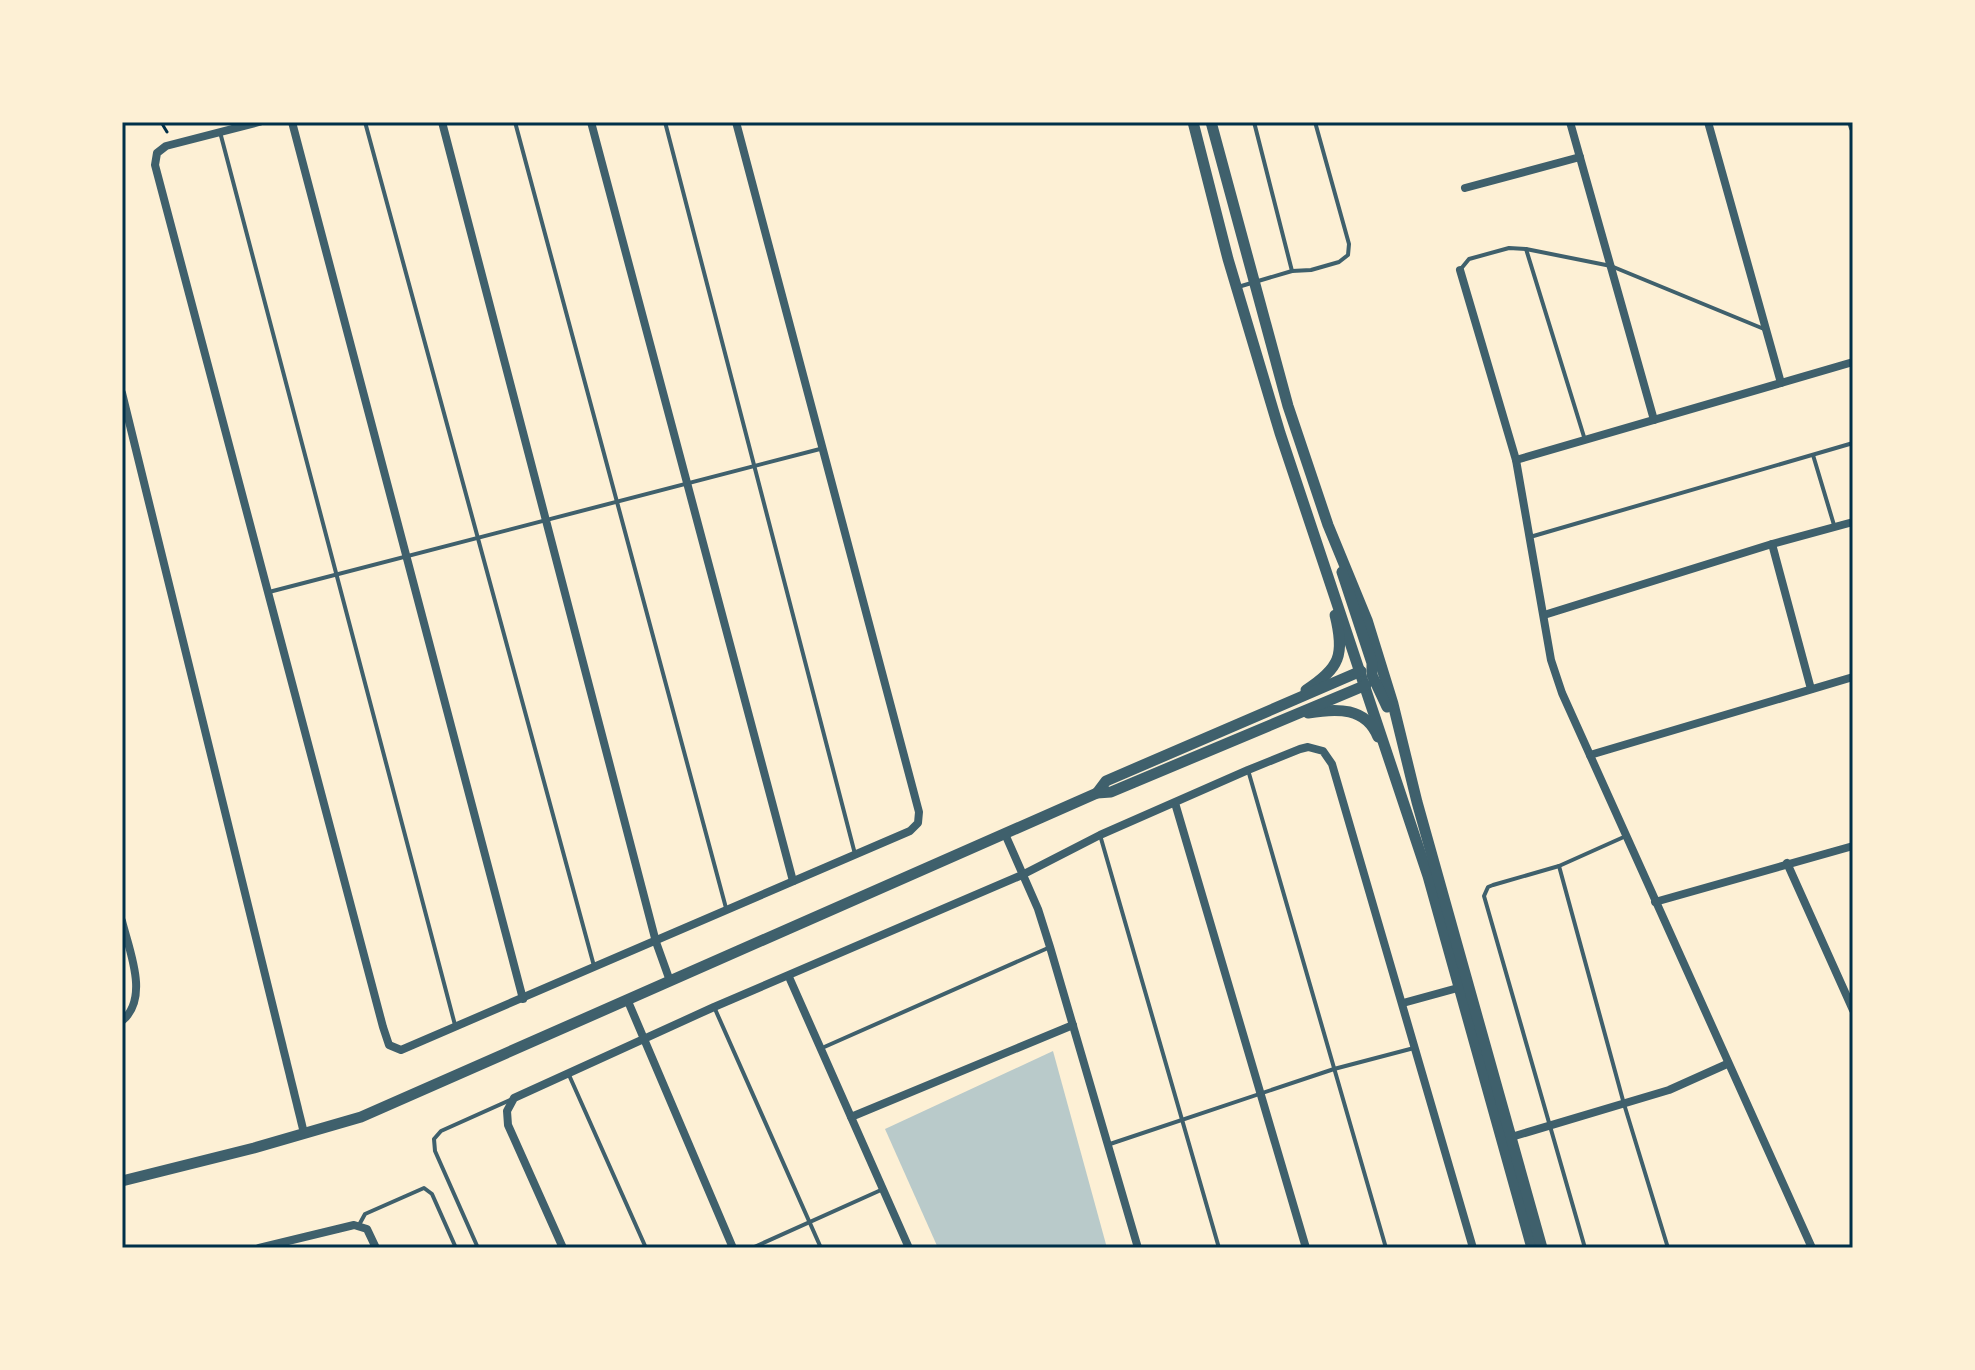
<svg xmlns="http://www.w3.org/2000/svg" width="1975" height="1370" font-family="'Work Sans',sans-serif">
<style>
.green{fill:#b9caca}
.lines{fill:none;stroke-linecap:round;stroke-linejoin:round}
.path{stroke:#003049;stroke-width:3}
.service{stroke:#3f606c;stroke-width:4}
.minor{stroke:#3f606c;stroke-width:8}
.tertiary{stroke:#3f606c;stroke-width:11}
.neatline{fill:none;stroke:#003049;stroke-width:3}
</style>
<rect width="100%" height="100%" fill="#fdf0d5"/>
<path class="green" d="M1053,1051L1107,1248H938L885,1129Z"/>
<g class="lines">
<path class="path" d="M161,122L167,132"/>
<g class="service">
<path d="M365,122L594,966"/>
<path d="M515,122L726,908"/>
<path d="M665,122L855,854"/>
<path d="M1254,122L1292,271"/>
<path d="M220,132L455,1025"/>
<path d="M1526,249L1585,440"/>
<path d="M1460,270L1469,259L1509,248L1526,249L1611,266L1764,329"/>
<path d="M1238,287L1292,271L1311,270L1339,262L1348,255L1349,244L1315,122"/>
<path d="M1813,455L1834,525"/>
<path d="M1530,537L1853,443"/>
<path d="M269,592L820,449"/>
<path d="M1248,770L1386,1248"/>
<path d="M1100,835L1219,1248"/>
<path d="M1559,866L1624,1104L1668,1248"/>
<path d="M715,1009L821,1248"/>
<path d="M822,1048L1048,948"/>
<path d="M569,1075L646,1248"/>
<path d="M1110,1144L1334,1069L1414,1048"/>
<path d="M359,1225L365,1214L424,1188L432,1194L456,1248"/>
<path d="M478,1248L435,1151L434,1139L441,1131L510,1100"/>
<path d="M752,1248L881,1190"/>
<path d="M1585,1248L1484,896L1488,887L1493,885L1559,866L1626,836"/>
</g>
<g class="minor">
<path d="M259,122L166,146L157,153L155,165L383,1027L389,1045L401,1050L910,831L918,823L919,812L736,122"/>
<path d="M292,122L523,999"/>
<path d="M442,122L656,942L670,981"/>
<path d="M591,122L793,881"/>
<path d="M1570,122L1654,420"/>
<path d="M1708,122L1781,383"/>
<path d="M1851,122L1853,128"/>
<path d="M1465,188L1580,157"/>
<path d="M1460,270L1516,460L1551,660L1562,693L1812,1248"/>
<path d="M122,393L304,1133"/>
<path d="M1516,460L1853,362"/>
<path d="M1772,544L1811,689"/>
<path d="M1544,615L1772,544L1853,522"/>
<path d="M1590,755L1853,677"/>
<path d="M1175,803L1306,1248"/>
<path d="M1005,834L1038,909L1050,947L1138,1248"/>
<path d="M1787,863L1853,1010"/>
<path d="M1655,902L1853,846"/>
<path d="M122,921C129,950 150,998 122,1021"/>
<path d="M789,977L909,1248"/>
<path d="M627,999L733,1248"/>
<path d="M1403,1003L1465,986"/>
<path d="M851,1117L1073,1025"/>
<path d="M1508,1138L1669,1090L1727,1064"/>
<path d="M259,1248L354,1225L367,1229L376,1248"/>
<path d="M563,1248L508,1125L507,1111L514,1098L714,1007L1022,875L1100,835L1248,770L1300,749L1308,747L1323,751L1332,764L1473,1248"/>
</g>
<g class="tertiary">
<path d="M1193,122L1228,259L1280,433L1428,876L1532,1248"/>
<path d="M1211,122L1288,406L1328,525L1367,620L1393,704L1417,802L1542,1248"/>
<path d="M1342,572L1372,663V675L1387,707"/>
<path d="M1306,690C1340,668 1345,655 1335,615"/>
<path d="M1308,713C1337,708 1366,707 1378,737"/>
<path d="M1097,793L1106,781L1361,671"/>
<path d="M122,1181L254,1148L361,1117L1097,793L1111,792L1366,685"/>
</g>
</g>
<rect width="1975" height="1370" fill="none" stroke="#fdf0d5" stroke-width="248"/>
<rect x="124" y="124" width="1727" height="1122" class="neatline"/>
</svg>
